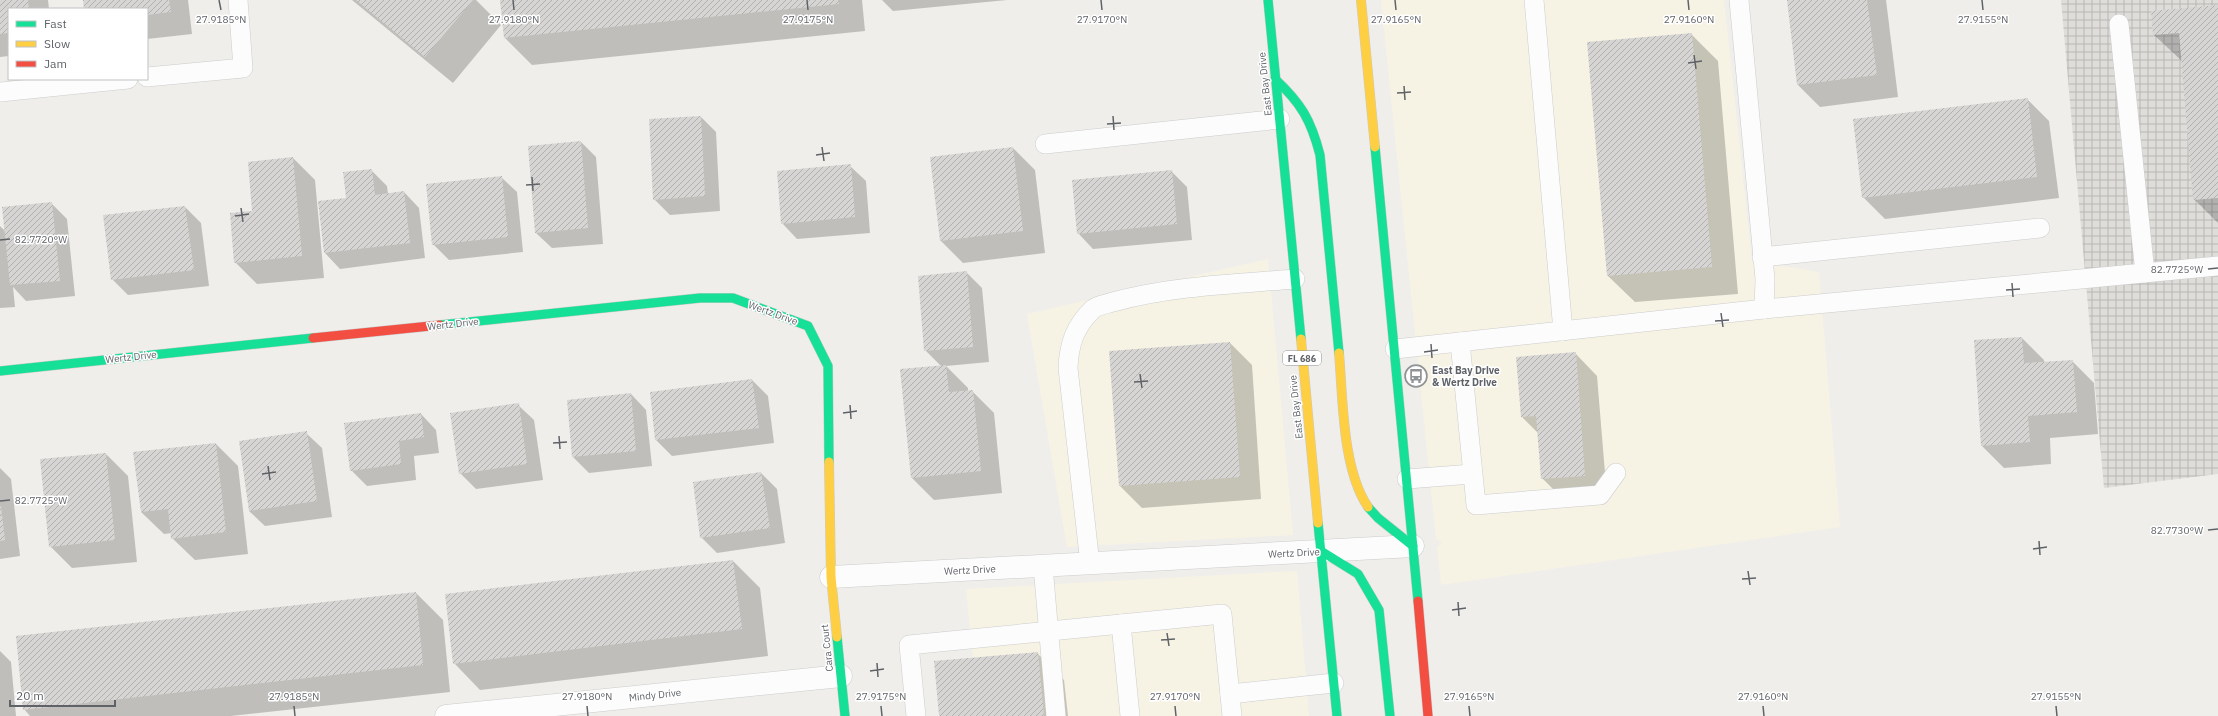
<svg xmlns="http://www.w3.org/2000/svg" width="2218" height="716" font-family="'IBM Plex Sans',sans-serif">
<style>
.commercial{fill:#f7f3e4}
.industrial{fill:url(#industrial-grid)}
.shadow{fill:#0003}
.building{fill:url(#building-hatch)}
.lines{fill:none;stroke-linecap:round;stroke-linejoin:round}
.lane-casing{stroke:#cbcccc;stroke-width:20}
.street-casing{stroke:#cbcccc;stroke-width:23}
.fast-casing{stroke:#cacacb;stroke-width:10}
.slow-casing{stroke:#cacacb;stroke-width:10}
.jam-casing{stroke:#cacacb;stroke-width:10}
.lane{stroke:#fdfcfc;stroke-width:19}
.street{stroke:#fdfcfc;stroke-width:22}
.fast{stroke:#16e098;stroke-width:9}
.slow{stroke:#ffcf43;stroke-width:9}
.jam{stroke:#f24e42;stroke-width:9}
.ticks{fill:none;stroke:#5f6368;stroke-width:1.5}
.labels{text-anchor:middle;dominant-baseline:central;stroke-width:3;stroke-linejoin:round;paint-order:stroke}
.shield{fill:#fff;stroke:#8f9295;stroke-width:1}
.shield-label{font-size:9px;font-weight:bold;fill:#5f6368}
.street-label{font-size:10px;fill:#5f6368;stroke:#fff}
.poi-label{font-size:10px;font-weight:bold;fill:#5f6368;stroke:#fff;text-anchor:start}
.ticks-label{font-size:10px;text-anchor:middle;fill:#5f6368;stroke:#fff;stroke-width:3;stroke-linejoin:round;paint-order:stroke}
</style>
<defs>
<pattern id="industrial-grid" width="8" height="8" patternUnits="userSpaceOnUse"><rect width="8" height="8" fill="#dfddda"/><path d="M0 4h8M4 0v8" fill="none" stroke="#b8b7b5"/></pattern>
<pattern id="building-hatch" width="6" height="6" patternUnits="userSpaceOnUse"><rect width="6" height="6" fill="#d6d5d3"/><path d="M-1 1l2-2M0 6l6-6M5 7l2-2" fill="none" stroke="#b1b0af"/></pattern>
</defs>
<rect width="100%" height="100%" fill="#efeeea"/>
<g class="commercial">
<path d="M1381,0H1724L1752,261L1819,272L1840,527L1441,585L1437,547L1442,542L1436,539Z"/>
<path d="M1268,259L1293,535L1067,547L1027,314Z"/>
<path d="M1297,571L1309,716H979L966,589Z"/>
</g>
<path class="industrial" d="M2061,0H2218V474L2104,488Z"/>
<g class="shadow">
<path d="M0,0H48L49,9H9V56L0,57Z"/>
<path d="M84,0H188L192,34L147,39V9H85Z"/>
<path d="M352,0H476L501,25L453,83Z"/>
<path d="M501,0H862L865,31L532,65L505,38Z"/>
<path d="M882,0H1007L893,11Z"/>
<path d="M1788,0H1886L1898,97L1820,107L1798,85Z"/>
<path d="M2218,6V223L2194,199L2183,62L2154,35L2152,12Z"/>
<path d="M1691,34L1718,61L1738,294L1635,302L1608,276Z"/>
<path d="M2027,99L2049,121L2059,198L1885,219L1863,197Z"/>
<path d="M701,117L716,132L720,211L670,215L654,199Z"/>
<path d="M581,142L596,157L603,244L552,248L536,233Z"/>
<path d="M1013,148L1035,170L1045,253L963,263L941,241Z"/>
<path d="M293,158L315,180L324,278L257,284L235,262L253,212Z"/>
<path d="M850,166L866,181L870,233L797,239L782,223Z"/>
<path d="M371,170L387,186L388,194L404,192L419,208L425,258L340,269L325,253Z"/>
<path d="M1171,171L1187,187L1192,240L1093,249L1078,233Z"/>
<path d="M501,177L517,192L523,252L449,260L433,244Z"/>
<path d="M51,203L67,219L75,296L26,301L13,287L15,307L0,308V226L5,231Z"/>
<path d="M185,207L201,223L209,286L128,295L112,279Z"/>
<path d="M966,272L982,288L989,362L946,366L968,388V391H972L994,413L1002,493L934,500L912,478L941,366L925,350Z"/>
<path d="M2022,338L2044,360V363L2072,361L2094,383L2098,434L2050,438L2051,464L2004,468L1982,446Z"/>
<path d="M1230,343L1252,365L1261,499L1142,508L1120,486Z"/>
<path d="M1575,353L1597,376L1607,497L1564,500L1542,478L1539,434L1522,417Z"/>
<path d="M752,380L768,396L774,443L672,456L656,440Z"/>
<path d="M631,394L646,410L652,466L589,473L573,457Z"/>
<path d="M518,405L534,420L543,480L476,489L460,473Z"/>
<path d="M421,414L436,430L439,453L414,456L416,480L367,486L351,470Z"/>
<path d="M306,433L322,448L332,517L265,526L249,511Z"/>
<path d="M216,444L238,466L248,554L195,560L172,538V533L164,534L141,512Z"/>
<path d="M106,454L128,476L137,562L72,568L50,546Z"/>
<path d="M0,468L11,479L20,556L0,559Z"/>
<path d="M761,473L777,489L785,543L717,553L701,537Z"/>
<path d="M733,561L760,588L768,656L480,690L454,663Z"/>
<path d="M416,593L443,620L450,692L231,716H30L24,709Z"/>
<path d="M0,651L11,662L16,716H0Z"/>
<path d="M1037,653L1064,680L1068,716H940Z"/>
</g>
<g class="building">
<path d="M0,0H28L29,9H9V33L0,34Z"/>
<path d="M83,0H169L171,12L147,15V9H84Z"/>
<path d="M356,0H473L425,57Z"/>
<path d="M500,0H838L839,4L504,38Z"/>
<path d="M1787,0H1867L1877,75L1797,85Z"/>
<path d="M2218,5V198L2193,200L2179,33L2153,35L2151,11Z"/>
<path d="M1692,33L1712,267L1607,276L1587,42Z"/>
<path d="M2028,98L2037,177L1862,198L1853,119Z"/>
<path d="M701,116L705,196L653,200L649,119Z"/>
<path d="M581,141L588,228L535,233L528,146Z"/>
<path d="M1013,147L1023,231L940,241L930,157Z"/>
<path d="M293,157L302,256L234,263L230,213L252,211L248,162Z"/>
<path d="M851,164L855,217L781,224L777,171Z"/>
<path d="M372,169L375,195L404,191L410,243L324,253L318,201L346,198L343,172Z"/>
<path d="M1172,170L1177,224L1077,234L1072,180Z"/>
<path d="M502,176L508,237L432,245L426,184Z"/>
<path d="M52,202L60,281L10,285L2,207Z"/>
<path d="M185,206L194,270L111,280L103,215Z"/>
<path d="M967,271L973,347L924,351L918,276Z"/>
<path d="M2022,337L2024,363L2073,360L2077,412L2028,416L2030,442L1981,446L1974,340Z"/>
<path d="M1230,342L1240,477L1119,486L1109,351Z"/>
<path d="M1576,352L1585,476L1541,479L1536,416L1521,417L1516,357Z"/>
<path d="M946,365L949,392L973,390L981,471L911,478L900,369Z"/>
<path d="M752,379L759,428L655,440L650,392Z"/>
<path d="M631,393L636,451L572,457L567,400Z"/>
<path d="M519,403L527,464L459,474L450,413Z"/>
<path d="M421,413L424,437L399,441L401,464L350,471L344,423Z"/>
<path d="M307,431L317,501L249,511L239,441Z"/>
<path d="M216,443L226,532L171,539L168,509L141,512L133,452Z"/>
<path d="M106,453L115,540L49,547L40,459Z"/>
<path d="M761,472L770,528L700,538L693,482Z"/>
<path d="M1,506L5,540L0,541V507Z"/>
<path d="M733,560L742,629L453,664L445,594Z"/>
<path d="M416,592L423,665L23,710L16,636Z"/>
<path d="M1038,652L1044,716H939L934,661Z"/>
</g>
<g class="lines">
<g class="lane-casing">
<g id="lane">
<path d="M1534,0L1563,331"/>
<path d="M2119,24L2145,273"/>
<path d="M147,77L243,68L238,0"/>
<path d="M0,92L128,79"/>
<path d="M1045,144L1280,119"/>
<path d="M1762,257L2040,228"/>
<path d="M1764,309L2218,266"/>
<path d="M1460,342L1476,505L1600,495L1616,473"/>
<path d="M1395,349L1764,309L1765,279L1739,0"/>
<path d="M1407,479L1472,474"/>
<path d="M1090,564L1068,368C1069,344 1075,326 1093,309C1098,305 1107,304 1113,302C1172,286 1234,284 1295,279"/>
<path d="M1043,566L1056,716"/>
<path d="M1121,624L1130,716"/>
<path d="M1230,694L1334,683"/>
<path d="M916,716L909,645L1222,614L1232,716"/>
</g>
</g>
<g class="street-casing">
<g id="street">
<path d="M831,577L1413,546"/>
<path d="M446,716L841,676"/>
</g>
</g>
<g class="fast-casing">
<g id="fast">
<path d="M1268,0L1301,339"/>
<path d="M1275,79C1301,103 1311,120 1320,155L1339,353"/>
<path d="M1375,147L1418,601"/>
<path d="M440,325L700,298H733L808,326L828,366L829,462"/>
<path d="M0,371L313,338"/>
<path d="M1368,507L1378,518L1413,546"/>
<path d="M1318,523L1337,716"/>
<path d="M1321,551L1358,574L1379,610L1390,716"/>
<path d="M837,637L845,716"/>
</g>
</g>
<g class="slow-casing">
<g id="slow">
<path d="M1361,0L1375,147"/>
<path d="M1301,339L1318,523"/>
<path d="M1339,353C1343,398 1342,469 1368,507"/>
<path d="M829,462L831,577L837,637"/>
</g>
</g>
<g class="jam-casing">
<g id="jam">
<path d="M313,338L440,325"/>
<path d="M1418,601L1428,716"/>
</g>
</g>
<use href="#lane" class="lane"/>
<use href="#street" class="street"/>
<use href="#fast" class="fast"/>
<use href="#slow" class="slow"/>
<use href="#jam" class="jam"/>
</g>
<path class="ticks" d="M219,0L221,10M513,0L514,10M807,0L808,10M1101,0L1102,10M1395,0L1396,10M1688,0L1689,10M1982,0L1983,10M1694,55L1696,69M1688,63L1702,61M1404,86L1405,100M1397,93L1411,92M1113,116L1114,130M1107,124L1121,123M822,147L824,161M816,155L830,153M532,177L533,191M526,185L540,184M241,208L243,222M235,216L249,214M0,240L10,239M2208,269L2218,268M2012,283L2013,297M2006,290L2020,289M1721,313L1723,327M1715,321L1729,320M1431,344L1432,358M1424,352L1438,350M1140,374L1142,388M1134,382L1148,381M850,405L851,419M843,413L857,411M559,436L560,449M553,443L567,442M268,466L270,480M262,474L276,472M0,501L10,500M2208,530L2218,529M2039,541L2040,555M2033,549L2047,547M1748,571L1750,585M1742,579L1756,578M1458,602L1459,616M1452,610L1466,608M1167,633L1169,646M1161,640L1175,639M877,663L878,677M870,671L884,669M294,706L295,716M587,706L588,716M881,706L882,716M1175,706L1176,716M1469,706L1470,716M1763,706L1764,716M2056,706L2057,716"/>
<defs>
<g id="bus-ring" transform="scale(1.15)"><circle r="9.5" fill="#fff" stroke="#919496" stroke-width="1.5"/><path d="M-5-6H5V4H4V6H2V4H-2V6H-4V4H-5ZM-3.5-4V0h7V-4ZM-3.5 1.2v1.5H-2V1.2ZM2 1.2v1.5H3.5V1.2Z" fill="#919496"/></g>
</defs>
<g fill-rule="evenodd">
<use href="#bus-ring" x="1416" y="376"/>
</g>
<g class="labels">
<rect class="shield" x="1283" y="351" width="38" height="14" rx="3"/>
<g class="shield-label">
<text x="1302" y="358">FL 686</text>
</g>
<g class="street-label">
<text transform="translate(1265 84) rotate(-96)">East Bay Drive</text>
<text transform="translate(773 313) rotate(20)">Wertz Drive</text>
<text transform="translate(453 324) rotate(-6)">Wertz Drive</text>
<text transform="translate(131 357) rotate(-6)">Wertz Drive</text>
<text transform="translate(1296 407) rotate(-96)">East Bay Drive</text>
<text transform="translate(1294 553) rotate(-3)">Wertz Drive</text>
<text transform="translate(970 570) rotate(-3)">Wertz Drive</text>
<text transform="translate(827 648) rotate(-96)">Cara Court</text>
<text transform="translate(655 695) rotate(-6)">Mindy Drive</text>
</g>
<g class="poi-label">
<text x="1432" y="370">East Bay Drive<tspan x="1432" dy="12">&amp; Wertz Drive</tspan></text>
</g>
</g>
<g class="ticks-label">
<text x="221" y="23">27.9185°N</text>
<text x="514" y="23">27.9180°N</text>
<text x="808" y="23">27.9175°N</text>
<text x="1102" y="23">27.9170°N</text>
<text x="1396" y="23">27.9165°N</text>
<text x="1689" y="23">27.9160°N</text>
<text x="1983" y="23">27.9155°N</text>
<text x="41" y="243">82.7720°W</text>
<text x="2177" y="273">82.7725°W</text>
<text x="41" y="504">82.7725°W</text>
<text x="2177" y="534">82.7730°W</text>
<text x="294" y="700">27.9185°N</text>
<text x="587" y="700">27.9180°N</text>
<text x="881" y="700">27.9175°N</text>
<text x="1175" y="700">27.9170°N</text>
<text x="1469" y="700">27.9165°N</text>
<text x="1763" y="700">27.9160°N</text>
<text x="2056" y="700">27.9155°N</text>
</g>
<rect x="8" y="8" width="140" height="72" fill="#ffffff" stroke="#bfc1c3"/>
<rect x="16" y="21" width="20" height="6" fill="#16e098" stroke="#bfc1c3"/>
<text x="44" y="28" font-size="12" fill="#5f6368">Fast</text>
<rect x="16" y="41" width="20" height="6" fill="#ffcf43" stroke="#bfc1c3"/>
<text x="44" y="48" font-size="12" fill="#5f6368">Slow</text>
<rect x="16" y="61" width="20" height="6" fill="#f24e42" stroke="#bfc1c3"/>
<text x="44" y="68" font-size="12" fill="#5f6368">Jam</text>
<path d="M10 700v6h105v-6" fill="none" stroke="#5f6368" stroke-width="2"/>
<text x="16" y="700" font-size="12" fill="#5f6368" stroke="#ffffff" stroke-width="3" paint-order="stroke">20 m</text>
</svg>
